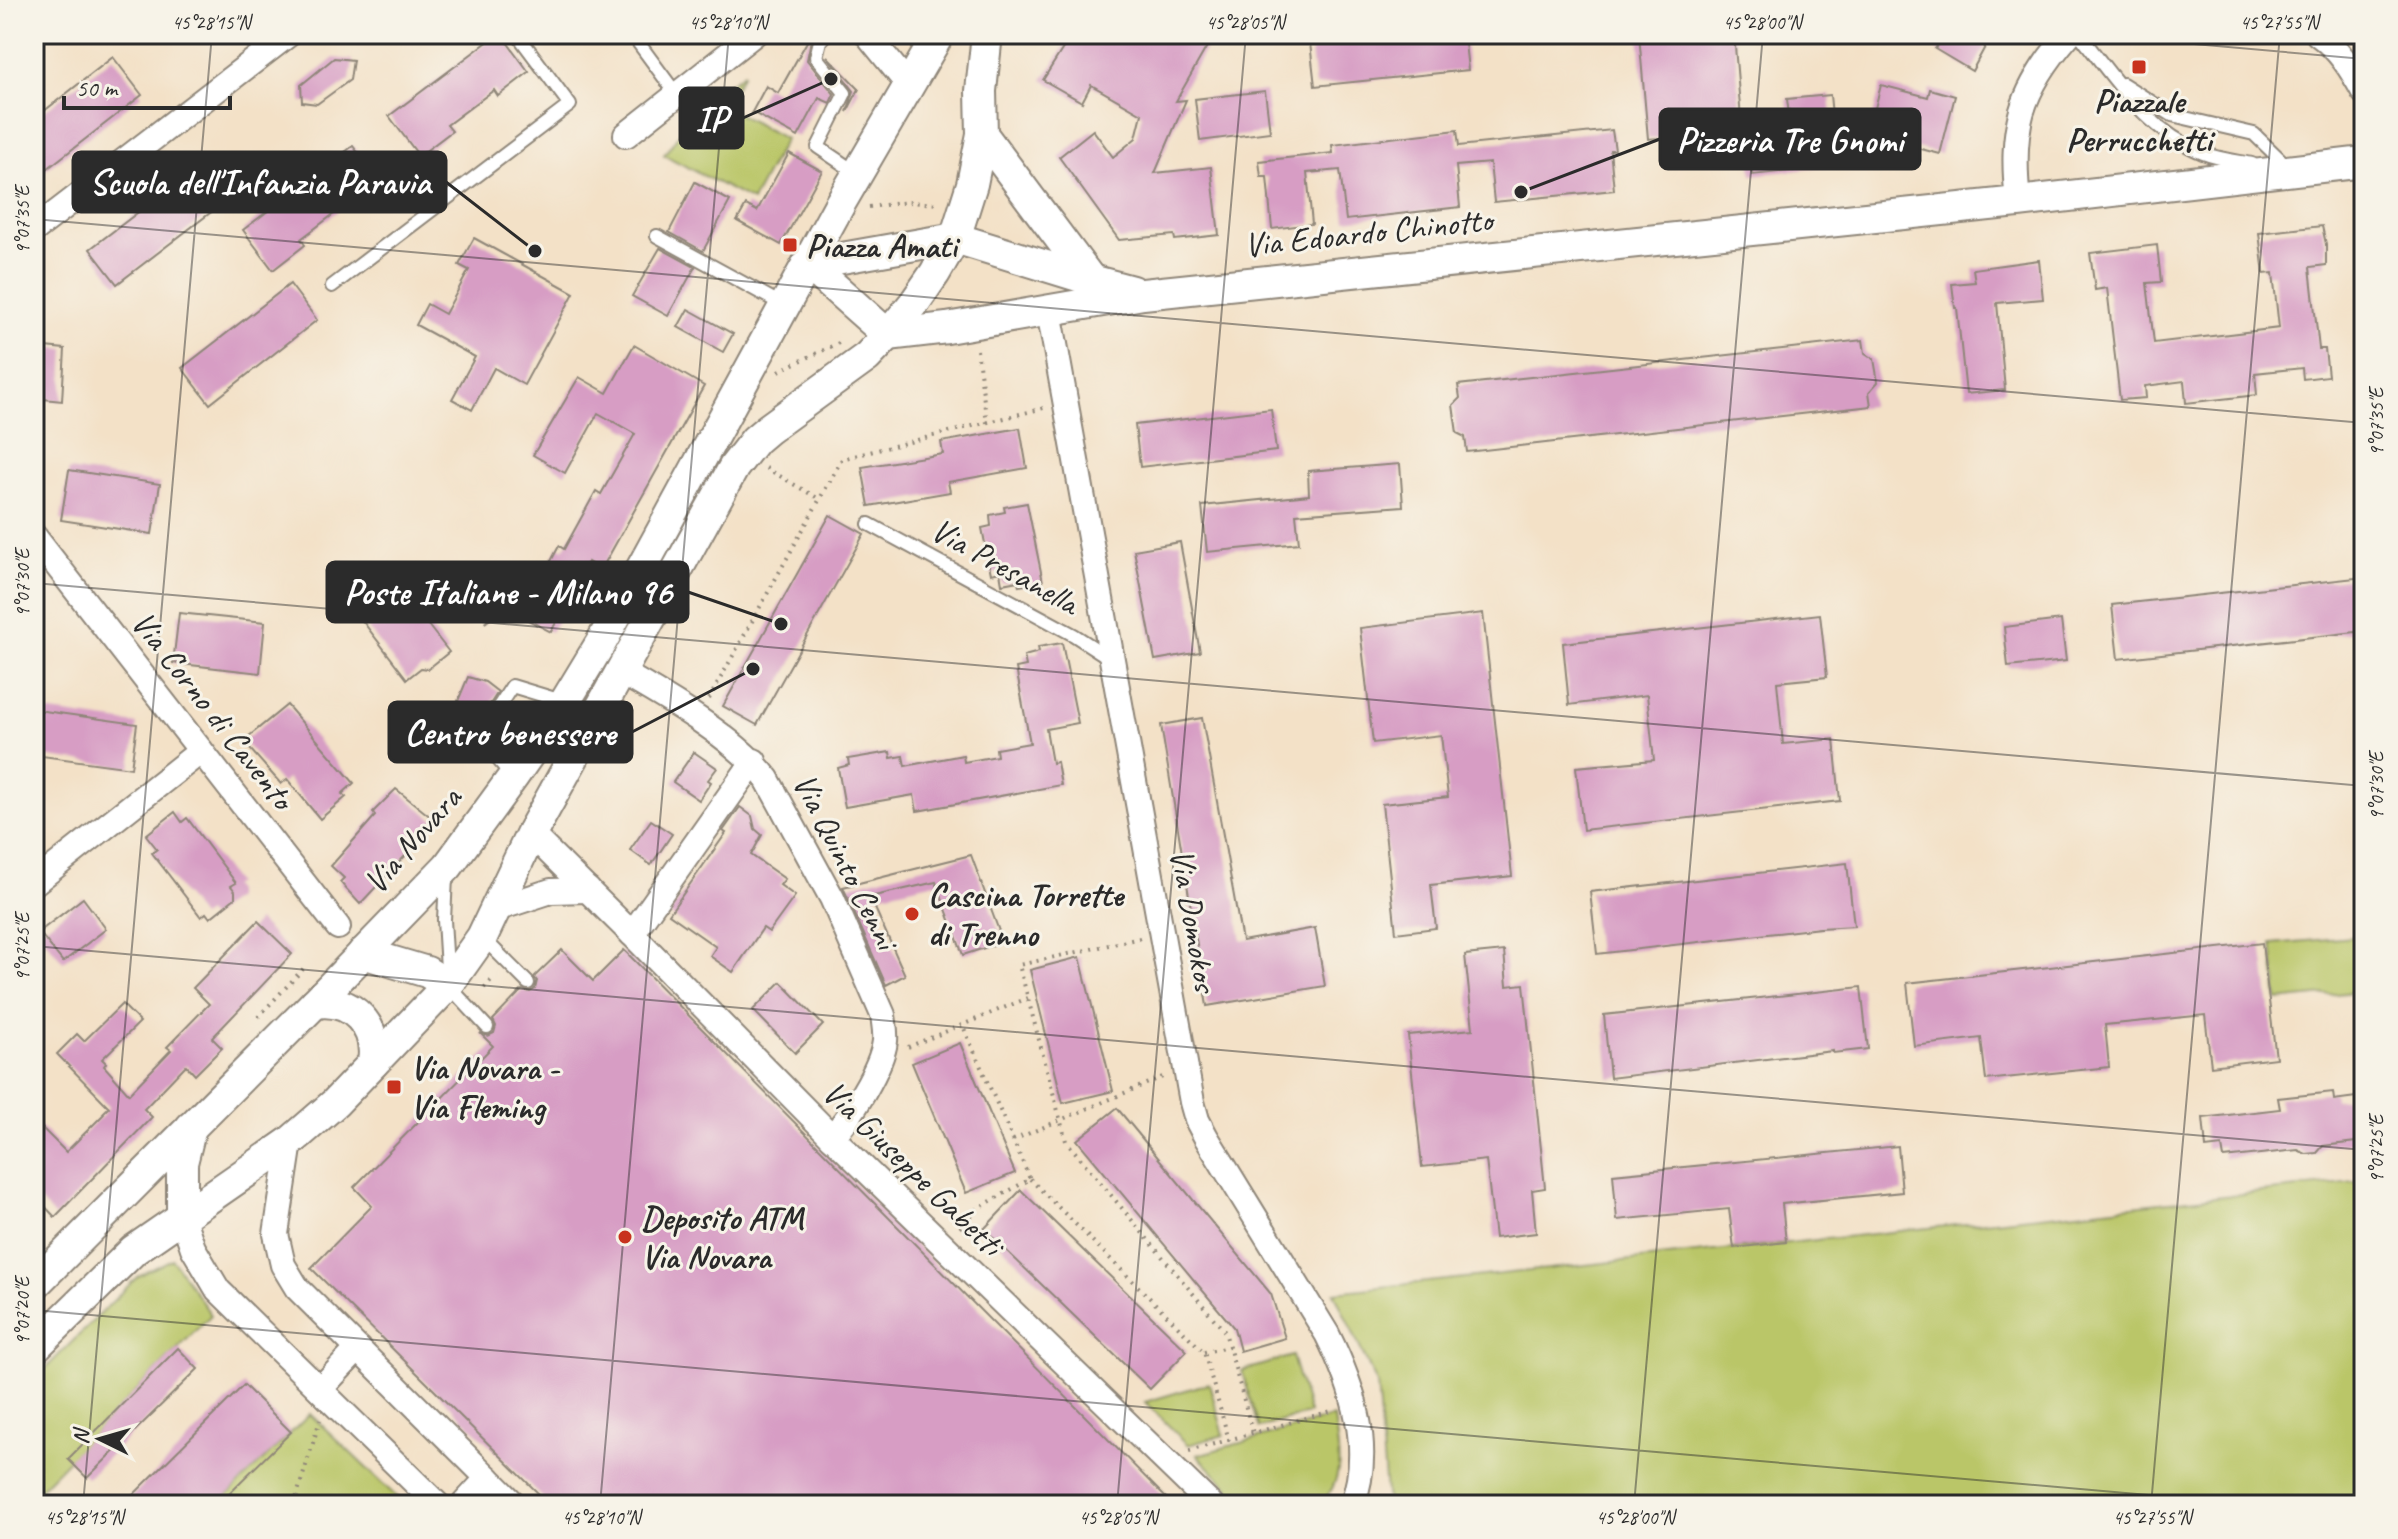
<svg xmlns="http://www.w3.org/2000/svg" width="2398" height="1539" font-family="Caveat,sans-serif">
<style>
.green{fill:#bac668;stroke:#72784a;stroke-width:2}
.building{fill:#d79dc4}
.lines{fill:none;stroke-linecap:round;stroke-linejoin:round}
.service-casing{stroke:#8f8679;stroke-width:16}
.minor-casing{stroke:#8f8679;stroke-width:28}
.tertiary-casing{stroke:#8f8679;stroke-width:34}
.path{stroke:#8f8679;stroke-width:4;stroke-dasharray:2 6;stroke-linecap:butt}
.service{stroke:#fff;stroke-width:12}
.minor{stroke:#fff;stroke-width:24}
.tertiary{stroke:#fff;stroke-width:30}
.ticks{fill:none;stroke:#2b2b2b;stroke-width:2;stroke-opacity:0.45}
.poi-dot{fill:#c8321e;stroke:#f7f3e8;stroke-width:3}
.labels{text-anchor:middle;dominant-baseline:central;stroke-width:6;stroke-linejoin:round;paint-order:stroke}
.poi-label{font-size:34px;font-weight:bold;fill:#2b2b2b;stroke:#f7f3e8;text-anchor:start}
.street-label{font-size:34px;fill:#2b2b2b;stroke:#f7f3e8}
.leader{fill:none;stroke:#2b2b2b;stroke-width:3}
.callout-dot{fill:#2b2b2b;stroke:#f7f3e8;stroke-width:3}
.callout{fill:#2b2b2b;stroke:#2b2b2b;stroke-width:3}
.callout-label{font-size:36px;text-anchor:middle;font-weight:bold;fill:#fff}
.neatline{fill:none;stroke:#2b2b2b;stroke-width:3}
.ticks-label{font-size:20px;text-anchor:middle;fill:#2b2b2b}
</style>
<rect width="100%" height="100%" fill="#f7f3e8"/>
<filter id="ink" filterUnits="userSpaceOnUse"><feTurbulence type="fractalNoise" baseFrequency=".0125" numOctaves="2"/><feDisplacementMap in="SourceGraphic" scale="16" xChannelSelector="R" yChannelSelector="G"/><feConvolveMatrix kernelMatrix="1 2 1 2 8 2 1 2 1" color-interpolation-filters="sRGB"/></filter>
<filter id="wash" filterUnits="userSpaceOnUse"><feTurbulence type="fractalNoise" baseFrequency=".006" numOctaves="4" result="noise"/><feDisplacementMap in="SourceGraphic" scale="32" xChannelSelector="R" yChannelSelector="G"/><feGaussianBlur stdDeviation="1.8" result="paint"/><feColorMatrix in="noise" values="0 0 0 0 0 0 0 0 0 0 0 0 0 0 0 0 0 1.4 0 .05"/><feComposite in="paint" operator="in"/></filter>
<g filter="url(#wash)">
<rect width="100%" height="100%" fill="#f3e1c7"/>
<g class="green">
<path d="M743,73L725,107L785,139L752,201L664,155L697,109Z"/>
<path d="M2364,936V991L2278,1000L2272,944Z"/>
<path d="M2364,1181V1505H1387L1377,1384L1334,1292Z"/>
<path d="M172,1259L211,1315L34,1495V1380L138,1276Z"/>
<path d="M1292,1356L1309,1413L1259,1428L1242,1371Z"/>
<path d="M1209,1383L1224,1435L1188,1445L1145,1402Z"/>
<path d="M310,1414L405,1505H217Z"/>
<path d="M1334,1417C1338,1452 1347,1477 1320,1505H1246L1197,1455Z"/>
</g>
<g id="blocks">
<g class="building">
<path d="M498,34H501L529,72L498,96L494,90L447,125L452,131L419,156L389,116Z"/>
<path d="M1072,34H1214L1176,101L1186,100L1155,173L1211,167L1219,235L1175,240L1174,235L1119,240L1059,157L1093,130L1113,157L1136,138L1142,114L1091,85L1082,102L1043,80Z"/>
<path d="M1309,34H1464L1468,70L1315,86Z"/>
<path d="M1639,34H1734L1742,131L1648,139Z"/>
<path d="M1945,34H1992L1972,71L1935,49Z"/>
<path d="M809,38L811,40L807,60L834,94L830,103L819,98L798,137L752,112L766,86L778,93Z"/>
<path d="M827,56L859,89L847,112L854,91Z"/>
<path d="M113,57L142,95L34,179V119Z"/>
<path d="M334,58L353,60L350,80L317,104L302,102L301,85Z"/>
<path d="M1881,85L1928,97L1930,89L1955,96L1940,154L1906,145L1911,126L1873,116Z"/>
<path d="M1265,91L1270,132L1200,141L1195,99Z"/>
<path d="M1830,95L1837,166L1752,175L1748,135L1791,131L1787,99Z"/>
<path d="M1457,130L1459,146L1612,130L1615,150H1610L1614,190L1494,202L1490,163L1456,166L1460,207L1346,220L1340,170L1307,173L1312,224L1272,229L1267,177H1261L1259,161L1333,153L1332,145Z"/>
<path d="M353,146L383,186L352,210L347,204L301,239L305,245L273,270L243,230Z"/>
<path d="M789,153L822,171L781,245L737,221L746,205L757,211Z"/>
<path d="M200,165L227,200L117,284L90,249Z"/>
<path d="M695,182L730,201L703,251L669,232Z"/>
<path d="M2322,226L2326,244V265L2310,267L2319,349H2325L2328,376L2303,379L2302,368L2255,373L2257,395L2186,403L2184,381L2145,386L2146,398L2120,400L2107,288L2095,290L2090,253L2157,245L2161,282L2147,283L2154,343L2279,328L2273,273L2264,274L2259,233Z"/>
<path d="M474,238L574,293L524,385L494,368L472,410L452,399L475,357L416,325L427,304L445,314L469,270L459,265Z"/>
<path d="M660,248L695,267L668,316L632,296Z"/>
<path d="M2039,260L2043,299L1997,303L2005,390L1966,394L1957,308H1955L1952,284L1975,282L1973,269Z"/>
<path d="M290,284L317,320L210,404L182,368Z"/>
<path d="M688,309L733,334L723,352L678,327Z"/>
<path d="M1863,340L1865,353L1874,359L1878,382L1869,392L1871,406L1467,452L1465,437L1457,433L1453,405L1460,398L1458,385Z"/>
<path d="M634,345L704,386L601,570L588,562L551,632L505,608L485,623L515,565L541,580L559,546L564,549L596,491L601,494L635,434L598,413L565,473L533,455L579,377L607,393Z"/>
<path d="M34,346L65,349L62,401L34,398Z"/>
<path d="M1271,409L1276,451L1140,467L1135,425Z"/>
<path d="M1020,428L1027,468L948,482L950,492L869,506L862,467L943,454L941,442Z"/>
<path d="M1400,464L1403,506L1296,514L1299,543L1207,552L1202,506L1309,495L1308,471Z"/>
<path d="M69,470L160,484L152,534L61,520Z"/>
<path d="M1027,503L1043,582L1019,586L1018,581L1002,584L1000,572L991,574L982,528L991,526L990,515L1005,512L1004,507Z"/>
<path d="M830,515L864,534L757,725L723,706Z"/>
<path d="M1180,542L1200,652L1155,660L1134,550Z"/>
<path d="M389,575L449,652L428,669L421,668L407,679L351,606Z"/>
<path d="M2364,577V631L2118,659L2112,605Z"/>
<path d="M179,613L265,622L260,673L173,663Z"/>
<path d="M1483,613L1512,876L1431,885L1436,928L1396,933L1382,804L1448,797L1441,735L1373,743L1360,628Z"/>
<path d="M1820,614L1827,677L1777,682L1783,744L1834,739L1840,801L1583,830L1576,767L1654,760L1647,695L1569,705L1563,643Z"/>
<path d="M2061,620L2066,661L2008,667L2004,627Z"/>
<path d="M1062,643L1078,723L1046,729L1052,763L1057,762L1061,785L917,811L914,795L845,807L838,768L849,765L848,759L890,752L891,758L903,756L905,766L963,755L964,762L997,756L996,749L1030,743L1016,668L1026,666L1024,656L1039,652L1038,647Z"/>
<path d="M468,677L485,682L498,692L481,718L458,701Z"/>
<path d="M287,705L354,783L342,794L346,797L320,819L287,779L281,784L243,741Z"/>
<path d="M37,710L137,724L131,768L34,755Z"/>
<path d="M1202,718L1242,941L1315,928L1325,986L1207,1006L1161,725Z"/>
<path d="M694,752L717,768L708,780L711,782L699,800L673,782Z"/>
<path d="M396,789L437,822L360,904L340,882L344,878L331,866L375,816L373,812Z"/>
<path d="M740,807L752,816L755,829L762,835L751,855L785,879L780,885L795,896L769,932L763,928L733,972L710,956L716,947L669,914L726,833L723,831Z"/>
<path d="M175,812L182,822L187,818L236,883L231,886L235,891V898L210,918L206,913L201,917L152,853L157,849L146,835Z"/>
<path d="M651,820L672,834L651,865L630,850Z"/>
<path d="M971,855L1003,942L963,955L936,882L870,897L905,975L886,985L843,887Z"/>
<path d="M1847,863L1854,926L1820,928L1597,954L1590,892Z"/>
<path d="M83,898L106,929L63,962L39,932Z"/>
<path d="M258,921L292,954L212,1038L222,1048L195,1075L186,1065L144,1109L152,1117L55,1217L34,1195V1120L66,1152L104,1114L103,1113L109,1107L57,1054L77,1034L84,1041L122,1004L140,1022L102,1059L106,1063L104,1066L129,1094L171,1050L167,1047L209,1004L193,988Z"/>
<path d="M2262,943L2276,1058L2211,1066L2205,1015L2105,1025L2109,1067L1986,1080L1981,1038L1914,1046L1907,983Z"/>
<path d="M562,950L593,981L624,950L1173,1505H550L311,1268L372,1206L354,1187L493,1046L480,1033L488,1036L494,1033L496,1026L493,1020L522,990L530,992L535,989L537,981L534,977Z"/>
<path d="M1504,951L1507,986L1524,984L1545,1188L1532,1190L1536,1233L1495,1238L1486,1160L1422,1167L1408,1035L1473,1029L1465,955Z"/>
<path d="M1080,957L1113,1091L1063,1103L1030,970Z"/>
<path d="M781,982L823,1025L795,1053L753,1010Z"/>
<path d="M1861,987L1868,1049L1833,1053V1051L1610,1078L1604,1015Z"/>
<path d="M960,1043L1015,1173L966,1193L912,1063Z"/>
<path d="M2333,1092L2334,1100L2364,1096V1141L2323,1146L2317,1153L2306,1154L2298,1150L2224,1158L2222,1146L2206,1148L2203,1118L2280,1109L2278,1098Z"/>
<path d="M1117,1108L1271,1294L1285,1338L1240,1351L1234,1328L1077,1140Z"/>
<path d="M1898,1146L1902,1192L1782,1204L1786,1242L1734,1248L1729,1209L1617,1220L1613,1174Z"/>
<path d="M1021,1190L1187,1351L1150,1389L984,1229Z"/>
<path d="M178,1348L198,1369L87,1478L68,1459Z"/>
<path d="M244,1385L291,1432L217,1505H123Z"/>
</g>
</g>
</g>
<g filter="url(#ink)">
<use href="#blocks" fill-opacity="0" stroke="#8f8679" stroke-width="2"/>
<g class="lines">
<g class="service-casing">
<g id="service">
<path d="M632,34L677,95"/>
<path d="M826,34L820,41L816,57L845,93L818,147L858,174"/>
<path d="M2079,34C2117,81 2145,129 2203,153C2218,159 2236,161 2252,164"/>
<path d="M2123,84L2172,115L2254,134L2288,167"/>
<path d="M657,236L785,306"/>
<path d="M332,286L570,105L517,34"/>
<path d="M869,524L1074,635L1111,659"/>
<path d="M513,777L479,737L512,686L565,702"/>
<path d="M446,877L444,920L448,985L487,1027"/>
<path d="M482,937L528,983"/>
</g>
</g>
<g class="minor-casing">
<g id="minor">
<path d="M867,34L910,87"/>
<path d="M2318,34C2339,49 2352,70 2364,92"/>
<path d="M626,135L754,34"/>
<path d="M2018,202C2010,128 2019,91 2069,34"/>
<path d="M34,230L289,34"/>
<path d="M1049,311L1192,1102L1197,1120L1206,1137L1327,1334C1353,1386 1374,1448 1352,1505"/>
<path d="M34,536L338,927"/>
<path d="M619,671C665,697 736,738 767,779L832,898L883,1015C884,1024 886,1032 885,1041C882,1067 850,1118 832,1137"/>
<path d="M531,834L632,934L832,1137L1211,1505"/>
<path d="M34,883L201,751"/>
<path d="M496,909L551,891L588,890"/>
<path d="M632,934L754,761"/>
<path d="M290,1142L276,1234L283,1265L297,1288L515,1505"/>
<path d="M182,1216L193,1248L218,1290L438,1505"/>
<path d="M320,1389L358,1349"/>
<path d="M463,1505L488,1478"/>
</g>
</g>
<g class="tertiary-casing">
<g id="tertiary">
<path d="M982,134L1091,280"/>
<path d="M808,264L888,335L947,328L1143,294L2018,202L2364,162"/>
<path d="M808,264L955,238L1091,280L1132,291"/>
<path d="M363,953L427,972L448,985"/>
<path d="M315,1003C352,997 379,1027 373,1063"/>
<path d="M182,1216V1163L191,1127"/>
<path d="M34,1285L315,1003L448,866L513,777L565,702L602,641L841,202L939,34"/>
<path d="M34,1348L134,1250L290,1142L335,1103L448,985L482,937L531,834L734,467L755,440L768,429L867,357L888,335L915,302L935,273L955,238L972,184L982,134L981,91L987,34"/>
</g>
</g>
<g class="path">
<path d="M869,207L908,202L940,204"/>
<path d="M977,350L987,423"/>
<path d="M779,371L843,341"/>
<path d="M766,468L819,499"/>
<path d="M709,699L842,459L1044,408"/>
<path d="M1140,938L1019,965L1066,1141L1225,1332L1253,1433"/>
<path d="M484,988L494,977"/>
<path d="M258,1017L305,967"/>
<path d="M908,1047L1028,998"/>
<path d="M1013,1140L1165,1076"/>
<path d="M1030,1179L1204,1352L1229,1440"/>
<path d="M960,1228L977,1209L1030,1179L963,1026"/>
<path d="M1204,1352L1229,1347"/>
<path d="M1189,1451L1335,1410"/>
<path d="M294,1505L320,1420"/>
</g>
<use href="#service" class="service"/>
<use href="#minor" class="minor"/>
<use href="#tertiary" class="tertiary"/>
</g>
</g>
<path class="ticks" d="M2080,34L2364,59M34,219L2364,423M34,583L2364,786M34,946L2364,1150M34,1310L2262,1505M83,1505L212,34M600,1505L729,34M1117,1505L1246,34M1634,1505L1763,34M2151,1505L2280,34"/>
<g class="poi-dot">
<rect x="2131" y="59" width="16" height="16" rx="4"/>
<rect x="782" y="237" width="16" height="16" rx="4"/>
<circle cx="912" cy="914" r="8"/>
<rect x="386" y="1079" width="16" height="16" rx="4"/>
<circle cx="625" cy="1237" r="8"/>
</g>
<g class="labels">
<g class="poi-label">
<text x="2139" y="100" text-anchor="middle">Piazzale<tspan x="2139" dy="39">Perrucchetti</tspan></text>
<text x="806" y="245">Piazza Amati</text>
<text x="928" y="894">Cascina Torrette<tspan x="928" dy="39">di Trenno</tspan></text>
<text x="410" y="1067">Via Novara -<tspan x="410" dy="39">Via Fleming</tspan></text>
<text x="641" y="1217">Deposito ATM<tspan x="641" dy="39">Via Novara</tspan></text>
</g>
<g class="street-label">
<text transform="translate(1368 232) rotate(-6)">Via Edoardo Chinotto</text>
<text transform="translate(1005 566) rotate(29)">Via Presanella</text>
<text transform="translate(213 710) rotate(52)">Via Corno di Cavento</text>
<text transform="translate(412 840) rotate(-49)">Via Novara</text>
<text transform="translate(846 861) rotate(63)">Via Quinto Cenni</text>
<text transform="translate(1194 920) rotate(80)">Via Domokos</text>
<text transform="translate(913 1168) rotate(44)">Via Giuseppe Gabetti</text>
</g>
</g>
<path class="leader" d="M831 79L743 118M1521 192L1660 139M535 251L446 182M781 624L688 592M753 669L632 732"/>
<g class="callout-dot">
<circle cx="831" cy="79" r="8"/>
<circle cx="1521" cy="192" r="8"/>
<circle cx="535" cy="251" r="8"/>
<circle cx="781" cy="624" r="8"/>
<circle cx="753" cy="669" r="8"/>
</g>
<g class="callout">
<rect x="680" y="88" width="63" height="60" rx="8"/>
<rect x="1660" y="109" width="260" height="60" rx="8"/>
<rect x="73" y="152" width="373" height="60" rx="8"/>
<rect x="327" y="562" width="361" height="60" rx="8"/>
<rect x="389" y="702" width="243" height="60" rx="8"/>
</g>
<g class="callout-label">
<text x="711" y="131">IP</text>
<text x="1790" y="152">Pizzeria Tre Gnomi</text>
<text x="260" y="194">Scuola dell'Infanzia Paravia</text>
<text x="508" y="604">Poste Italiane - Milano 96</text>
<text x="510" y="745">Centro benessere</text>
</g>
<rect width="2398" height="1539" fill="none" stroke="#f7f3e8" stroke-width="88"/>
<g transform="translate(100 1439) rotate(275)" stroke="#f7f3e8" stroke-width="6" paint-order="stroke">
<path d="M0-6L14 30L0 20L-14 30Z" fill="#2b2b2b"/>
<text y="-12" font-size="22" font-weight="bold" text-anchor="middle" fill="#2b2b2b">N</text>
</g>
<path d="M64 96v12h166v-12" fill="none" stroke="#2b2b2b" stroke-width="4"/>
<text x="76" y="96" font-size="24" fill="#2b2b2b" stroke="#f7f3e8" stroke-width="6" paint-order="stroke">50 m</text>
<rect x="44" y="44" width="2310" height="1451" class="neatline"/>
<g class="ticks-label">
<text x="211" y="29">45°28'15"N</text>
<text x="728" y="29">45°28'10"N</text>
<text x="1245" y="29">45°28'05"N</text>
<text x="1762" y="29">45°28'00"N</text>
<text x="2279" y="29">45°27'55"N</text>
<text transform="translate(22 220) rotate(-90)" y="7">9°07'35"E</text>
<text transform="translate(2376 422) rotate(-90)" y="7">9°07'35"E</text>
<text transform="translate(22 583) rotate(-90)" y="7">9°07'30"E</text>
<text transform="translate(2376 786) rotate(-90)" y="7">9°07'30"E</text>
<text transform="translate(22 947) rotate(-90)" y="7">9°07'25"E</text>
<text transform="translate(2376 1149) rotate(-90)" y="7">9°07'25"E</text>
<text transform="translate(22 1311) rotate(-90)" y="7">9°07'20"E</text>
<text x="84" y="1524">45°28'15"N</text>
<text x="601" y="1524">45°28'10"N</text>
<text x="1118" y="1524">45°28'05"N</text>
<text x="1635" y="1524">45°28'00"N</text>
<text x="2152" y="1524">45°27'55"N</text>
</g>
</svg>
